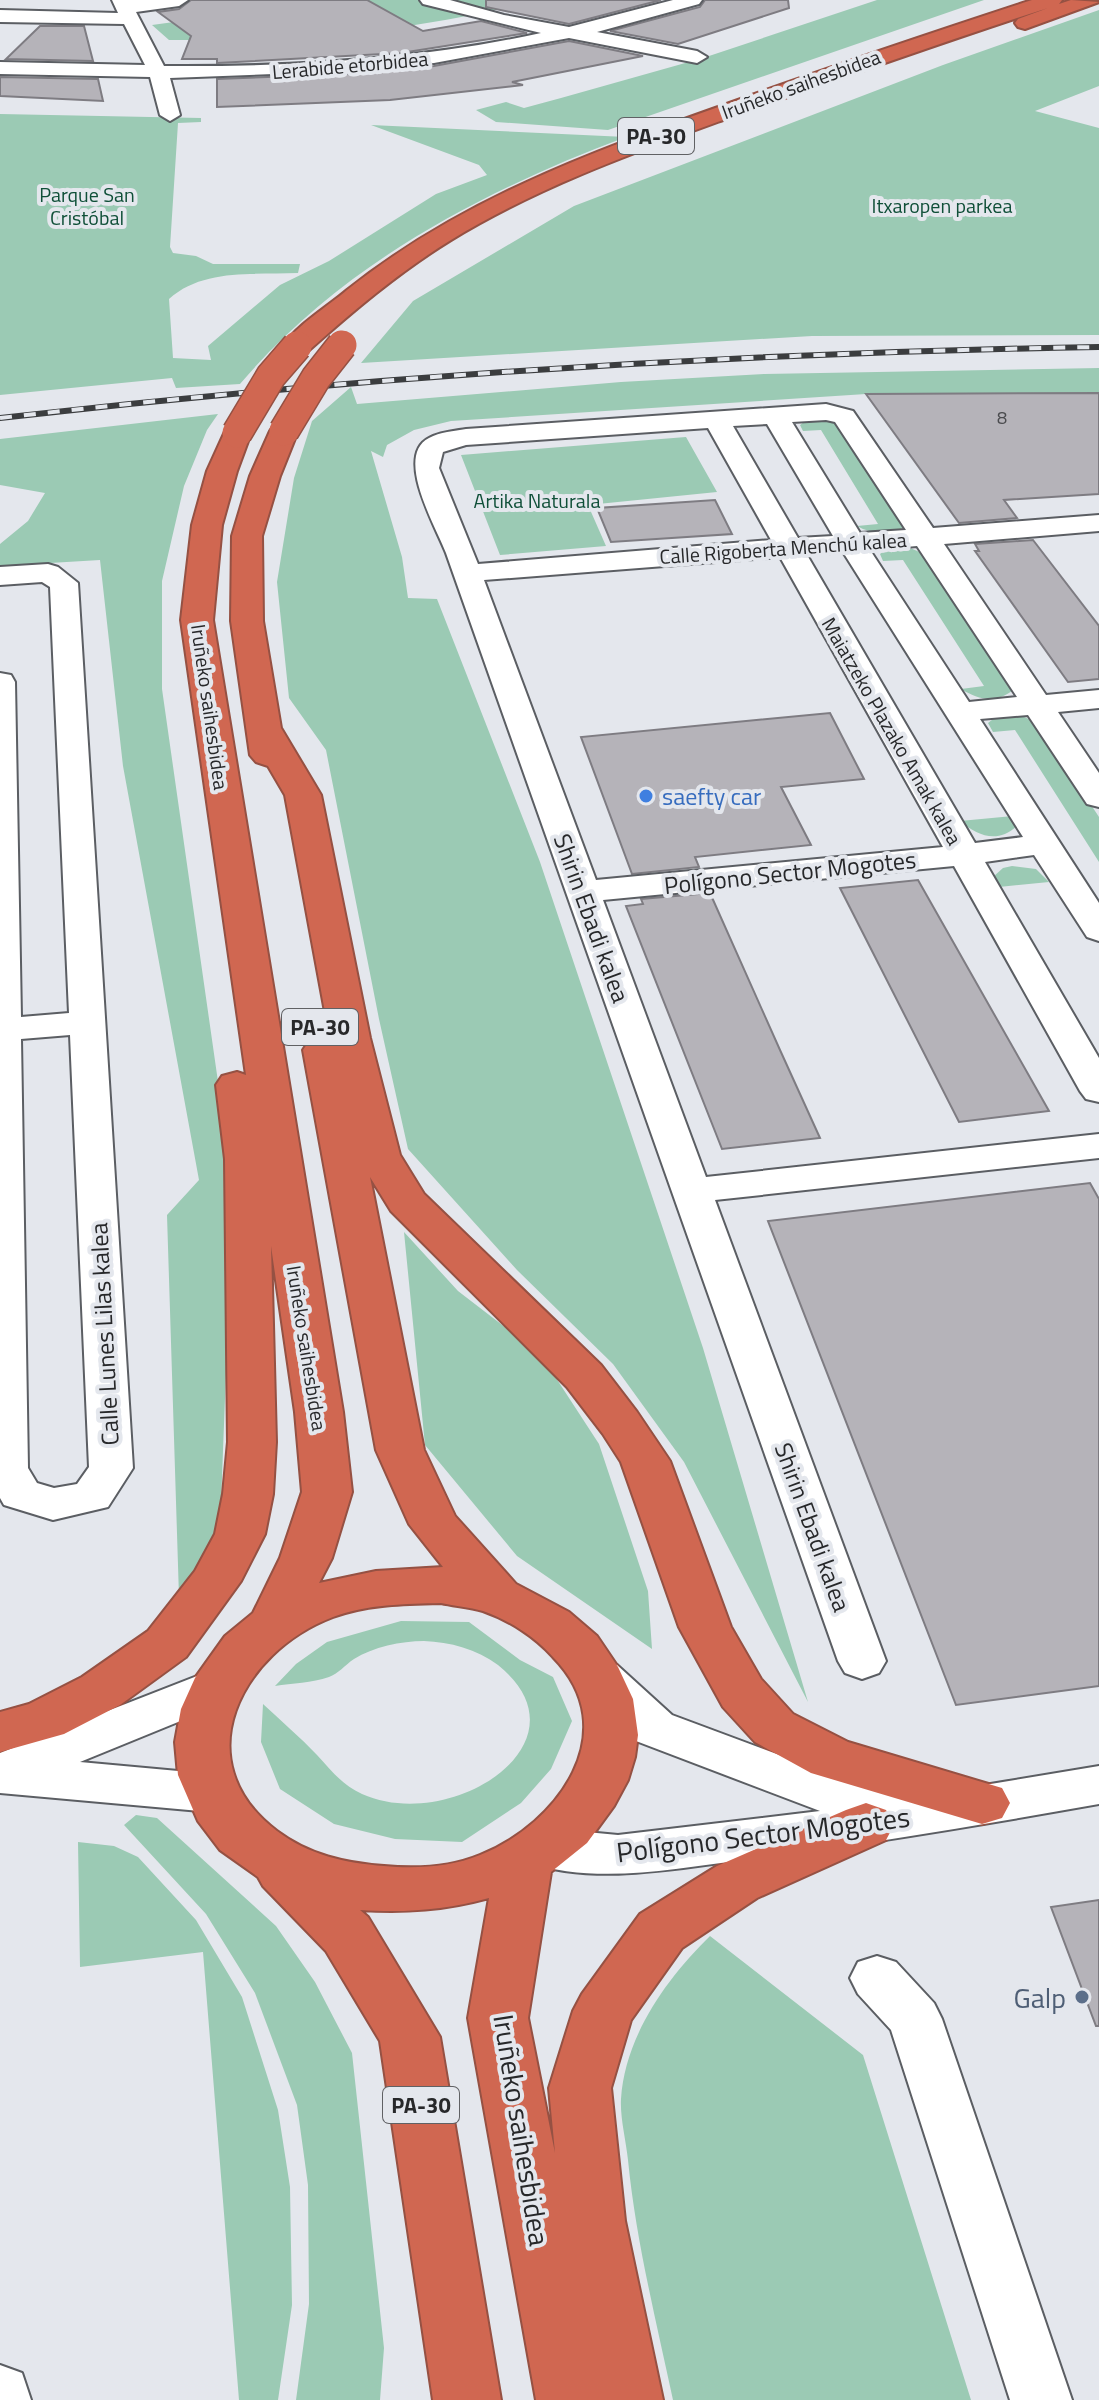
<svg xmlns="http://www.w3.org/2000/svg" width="1099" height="2400" font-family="'Titillium Web',sans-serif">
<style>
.green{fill:#9bcab4}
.building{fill:#b5b3b9;stroke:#7e7c82;stroke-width:2}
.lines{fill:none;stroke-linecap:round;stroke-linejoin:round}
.street-casing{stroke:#5b5e63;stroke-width:4}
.highway-casing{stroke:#955143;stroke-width:4}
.street{fill:#fff;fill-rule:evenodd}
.highway{fill:#d06751;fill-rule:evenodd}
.rail-casing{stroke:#3b3d3f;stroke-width:6}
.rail{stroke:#e4e7ed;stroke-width:4;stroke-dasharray:12;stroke-linecap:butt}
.highway-bridge-casing{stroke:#955143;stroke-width:32;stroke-linecap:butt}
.highway-bridge{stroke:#d06751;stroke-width:29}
.shop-dot{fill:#3f7fe0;stroke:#e4e7ed;stroke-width:3}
.service-dot{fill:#5c6f8a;stroke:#e4e7ed;stroke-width:3}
.labels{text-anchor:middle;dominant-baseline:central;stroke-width:8;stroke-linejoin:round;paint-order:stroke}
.far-number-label{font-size:18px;fill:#4a4b4e}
.far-street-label{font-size:20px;fill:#27282a;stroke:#e4e7ed}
.far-park-label{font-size:20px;fill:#0f4f38;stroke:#e4e7ed}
.shield{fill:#e4e7ed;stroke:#606164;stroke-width:2}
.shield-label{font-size:22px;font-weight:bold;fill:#27282a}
.shop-label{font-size:24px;fill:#366cbe;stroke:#e4e7ed;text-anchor:start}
.street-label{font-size:24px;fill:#27282a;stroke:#e4e7ed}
.near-street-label{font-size:28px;fill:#27282a;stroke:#e4e7ed}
.near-service-label{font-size:28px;fill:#4e5e75;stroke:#e4e7ed;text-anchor:end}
</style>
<rect width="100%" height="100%" fill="#e4e7ed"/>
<g class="green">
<path d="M367,0H537C417,32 292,41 169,40L152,25L290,6L398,18Z"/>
<path d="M877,0H984L608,130L496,122L476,110L506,102L524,108L561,98L703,58Z"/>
<path d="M1099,10V86L1035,111L1099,128V335L812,336L361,363L413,301L574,206L943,65Z"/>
<path d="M0,114L201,118V122L178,123L170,247L173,253L196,256L213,264H300L298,273C255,275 203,268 169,299L173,358L211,360L208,346L280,285L329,261L436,194L487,175L479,165L371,125L626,137C482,191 341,265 240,384L176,388L172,378L0,395Z"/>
<path d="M1099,368V393L866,394L451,421L414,430L387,445L383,457L371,451L402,557L408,598L437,599L540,862L703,1348L808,1702L684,1462L613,1364L517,1270L408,1149L379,1019L326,750L289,698L277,582L294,478L312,421L351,387L357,404L621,382L764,374Z"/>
<path d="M218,414L207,430L184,486L162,581V689L233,1187L220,1530L179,1597L167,1215L199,1180L123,766L100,560L0,566V544L28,521L45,493L0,485V439Z"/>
<path d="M825,419L840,425L904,527C891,536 871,534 857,526L878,524L821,430L803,431L800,425L807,420Z"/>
<path d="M686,437L717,492L588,505L606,546L500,555L461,455Z"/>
<path d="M908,547L924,554L1013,690C996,704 979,700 961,689L984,686L903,560L883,561L880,554L888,548Z"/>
<path d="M1018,714L1037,723L1099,817V862L1015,730L993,732L988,723L997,716Z"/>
<path d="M1013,816L1017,826C997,844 978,836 960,821Z"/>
<path d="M1012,866L1036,869L1049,882L999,887L993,877L1003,868Z"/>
<path d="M404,1232L458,1291L541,1355L599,1444L648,1591L652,1649L517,1556L425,1445Z"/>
<path d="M401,1621L469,1622L520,1660L553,1677L572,1721L551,1769L521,1803L462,1842L395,1839L334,1824L280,1789L261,1742L263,1704C281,1721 300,1737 317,1755C331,1770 342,1785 362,1794C451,1834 594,1742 498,1665C477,1649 450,1642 424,1641C401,1641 373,1647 354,1659C345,1665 338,1674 329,1677C312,1683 292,1683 275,1686L296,1664L327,1642Z"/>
<path d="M136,1815L157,1818L276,1926L315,1982L352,2053L384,2348L380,2400H296L309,2304L308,2185L297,2105L255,1993L206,1914L124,1825Z"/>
<path d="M78,1842L114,1846L138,1857L196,1920L242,1997L278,2110L290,2187L292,2305L278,2400H239L203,1952L80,1967Z"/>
<path d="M710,1936L863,2055L971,2400H673C656,2320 636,2241 628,2160C626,2140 620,2118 621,2099C625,2036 667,1978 710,1936Z"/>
</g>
<g class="building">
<path d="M191,0H367L423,31L481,21L527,33L401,53L217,63V59H182L191,36L158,12L179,9Z"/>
<path d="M486,0H661L569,24L486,7Z"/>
<path d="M705,0H788L789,8L678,44L610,31L700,7Z"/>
<path d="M40,26H84L93,61L6,59Z"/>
<path d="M569,41L643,56L512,82L523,85L390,100L217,107V79L350,74L434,66Z"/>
<path d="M0,77L98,79L103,101L0,96Z"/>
<path d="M1099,393V494L1004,500L1017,518L959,523L866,394Z"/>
<path d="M715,500L732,534L611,542L597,508Z"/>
<path d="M1033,540L1099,626V679L1068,682L975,551H979L975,544Z"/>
<path d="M830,713L864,779L781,787L811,845L695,857L699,867L632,874L581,737Z"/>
<path d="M918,880L1049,1111L959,1122L840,888Z"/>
<path d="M710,893L780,1050L820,1138L722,1149L626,906L643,904L641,899Z"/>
<path d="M1090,1183L1099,1199V1686L956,1705L768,1221Z"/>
<path d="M1099,1900V2026H1096L1051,1907Z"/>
</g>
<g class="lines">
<g class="street-casing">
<g id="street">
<path d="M112,0H188L179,6L136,12L164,66C290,67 418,60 541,33L423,4L420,0H450L504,15L569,27L673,0H702L699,4L597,32L697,51L707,57L697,63L569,38L434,63L350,71L170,78L180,115L170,121L160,115L150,77L0,74V62L145,65L124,24L0,22V10L118,13Z"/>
<path d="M826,404L853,411L933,528L1099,515V531L944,544L1046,695L1099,690V708L1058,712L1099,773V807L1087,804L1028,715L980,719L1099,903V941L1087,937L1034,855L985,862L1099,1058V1102L1086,1099L1080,1091L954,866L603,900L706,1177L1099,1134V1158L715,1200L886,1661L879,1673L862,1679L845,1673L838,1661L446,553C436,527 394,456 429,438C440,432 454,431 466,429ZM826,420L835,422L906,530L860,533L792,422ZM767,424L833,536L798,538L733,426ZM708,428L771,540L478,564L439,468L443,452L466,445ZM917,546L1017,697L969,702L870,550ZM843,552L1023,837L975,843L807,555ZM780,557L943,847L596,880L484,580Z"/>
<path d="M48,564L58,567L78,583L133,1468L108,1507L53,1520L4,1505L0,1498V673L11,675L15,682L21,1017L69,1013L50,587L42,582L0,585V567ZM70,1035L89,1467L77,1484L54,1488L37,1483L28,1468L21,1039Z"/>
<path d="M600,1660L617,1665L672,1715L846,1780L902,1782L920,1787L924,1795L1099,1766V1804C981,1825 863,1845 743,1860C672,1869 596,1885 526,1862L518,1848L526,1834L544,1828L618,1835L820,1811L636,1741L583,1691L576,1678L583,1665Z"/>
<path d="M215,1669L232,1674L239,1687L232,1700L80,1762L211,1774L229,1779L236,1793L229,1807L211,1812L0,1793V1753Z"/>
<path d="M877,1956L896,1962L934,2003L942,2019L1072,2400H1010L891,2030L858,1994L850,1978L858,1962Z"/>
<path d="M0,2365L22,2373L31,2400H0Z"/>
</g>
</g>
<g class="highway-casing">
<g id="highway">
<path d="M1032,0H1062L1059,4L1071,0L1099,2L1025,29L1018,27L1015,23L1018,19L1048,8L1017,18C918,51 821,85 723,120C630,154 536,188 451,240C399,272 352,312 307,352H287L283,346C298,324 327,307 347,290C459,201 588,153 721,106C824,69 928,34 1032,0Z"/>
<path d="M284,422L294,425L298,431L280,476L262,536L263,621L281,728L321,795L370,1038L400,1155L424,1194L601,1365L637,1412L670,1461L731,1627L761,1679L793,1714L848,1742L1002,1788L1010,1803L1002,1818L982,1824L811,1773L755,1742L723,1707L679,1627L621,1462L603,1434L567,1387L391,1211L370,1177L424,1450L455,1516L516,1584L569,1612L597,1636L618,1667L633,1699L638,1735L635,1757L628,1780L614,1806L587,1843L551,1872L528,2018L555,2153L549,2088L573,2011L582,1994L640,1914L717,1866L846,1810L866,1803L886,1810L894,1825L886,1840L757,1898L682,1948L631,2020L611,2088L625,2221L663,2400H536L468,2018L489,1898C445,1910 406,1913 360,1910L368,1917L440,2037L501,2400H433L380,2041L326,1951L263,1886L258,1877L220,1850L198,1821L178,1775L175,1742L181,1709L195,1678L225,1636L253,1613L280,1558L302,1492L295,1412L271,1246L276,1442L273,1494L265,1534L241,1581L186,1657L120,1705L64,1734L0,1752V1712L29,1704L82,1677L148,1631L195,1571L215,1534L223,1494L228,1442L225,1159L216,1085L222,1076L237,1072L246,1075L181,620L192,525L207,471L227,427L237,424L247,427L251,433L237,471L222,525L213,620L343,1412L352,1492L332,1558L319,1583L376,1571L443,1567L409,1524L376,1450L303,1050L309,1041L330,1039L285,795L268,766L256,762L250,755L231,621L232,536L250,476L270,431L274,425ZM441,1603C455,1606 469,1607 483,1611C509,1620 535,1637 553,1657C626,1731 558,1824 480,1855C451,1867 415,1869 384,1866C345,1863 309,1855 277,1831C184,1761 241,1652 333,1617C367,1604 406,1604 441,1603Z"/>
</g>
</g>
<use href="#street" class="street"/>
<use href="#highway" class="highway"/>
<g class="rail-casing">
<path id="rail" d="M0,418C366,376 731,353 1099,347"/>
</g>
<use href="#rail" class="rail"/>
<g class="highway-bridge-casing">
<g id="highway-bridge">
<path d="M284,431L316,378L342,345"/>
<path d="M237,433L271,376L297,346"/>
</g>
</g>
<use href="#highway-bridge" class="highway-bridge"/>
</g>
<circle class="shop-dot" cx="646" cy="796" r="8"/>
<circle class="service-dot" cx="1082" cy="1997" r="8"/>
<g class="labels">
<g class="far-number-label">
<text x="1002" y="417">8</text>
</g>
<g class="far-street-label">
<text transform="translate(350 65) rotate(-5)">Lerabide etorbidea</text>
<text transform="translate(801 84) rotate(-20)">Iruñeko saihesbidea</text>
<text transform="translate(783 548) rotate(-4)">Calle Rigoberta Menchú kalea</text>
<text transform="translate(210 707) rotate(82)">Iruñeko saihesbidea</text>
<text transform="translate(892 731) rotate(60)">Maiatzeko Plazako Amak kalea</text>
<text transform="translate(307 1348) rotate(81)">Iruñeko saihesbidea</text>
</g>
<g class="far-park-label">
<text x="87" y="194">Parque San<tspan x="87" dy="23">Cristóbal</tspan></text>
<text x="942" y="205">Itxaropen parkea</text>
<text x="537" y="500">Artika Naturala</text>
</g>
<g class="shield">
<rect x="618" y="118" width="76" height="36" rx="6"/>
<rect x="282" y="1009" width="76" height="36" rx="6"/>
<rect x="383" y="2087" width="76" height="36" rx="6"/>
</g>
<g class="shield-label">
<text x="656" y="136">PA-30</text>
<text x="320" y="1027">PA-30</text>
<text x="421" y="2105">PA-30</text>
</g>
<g class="shop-label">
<text x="662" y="796">saefty car</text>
</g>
<g class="street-label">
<text transform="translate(790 872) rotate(-6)">Polígono Sector Mogotes</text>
<text transform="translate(592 918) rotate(70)">Shirin Ebadi kalea</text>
<text transform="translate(104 1334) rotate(-93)">Calle Lunes Lilas kalea</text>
<text transform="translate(813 1527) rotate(70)">Shirin Ebadi kalea</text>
</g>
<g class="near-street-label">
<text transform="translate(763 1834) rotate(-7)">Polígono Sector Mogotes</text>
<text transform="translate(522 2130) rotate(81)">Iruñeko saihesbidea</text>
</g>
<g class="near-service-label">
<text x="1066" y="1997">Galp</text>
</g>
</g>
</svg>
